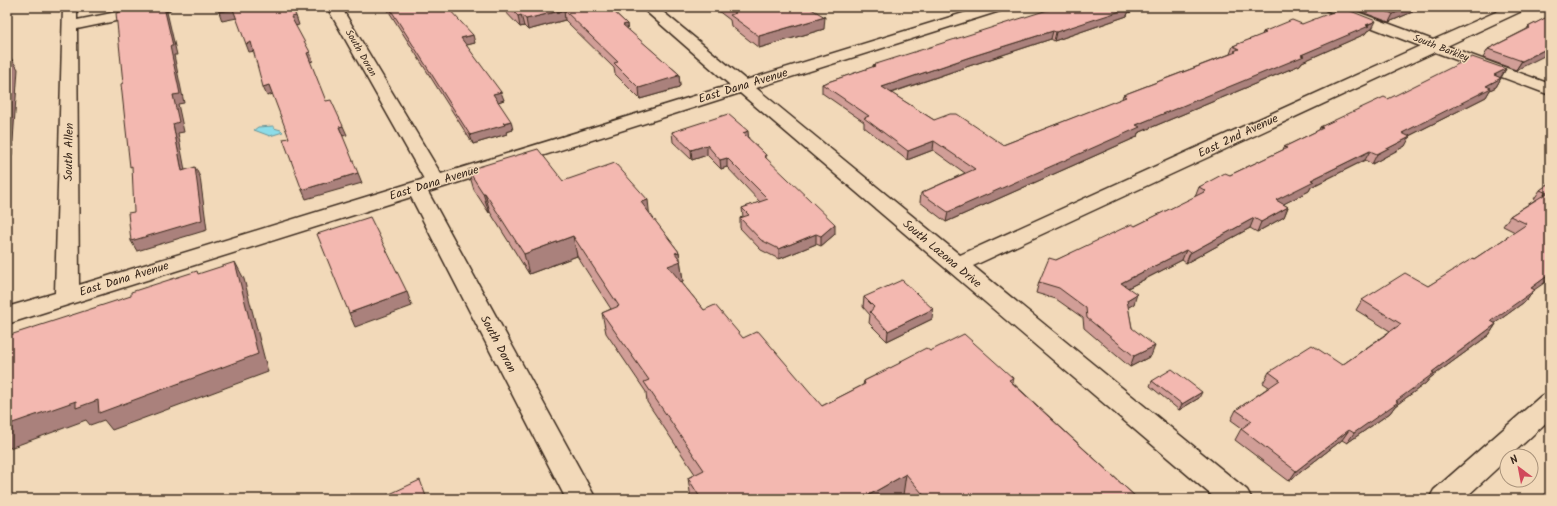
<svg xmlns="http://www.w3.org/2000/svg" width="1557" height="506" font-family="Kalam,sans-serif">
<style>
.water{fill:#8cdce8;stroke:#6c9597}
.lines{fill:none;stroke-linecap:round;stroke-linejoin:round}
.minor-casing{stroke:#3b2a1e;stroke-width:3}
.minor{fill:#f2d9b9;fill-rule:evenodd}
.wall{fill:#d19e97;stroke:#3b2a1e}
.shaded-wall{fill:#aa817b;stroke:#3b2a1e}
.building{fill:#f3b8b0;stroke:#3b2a1e}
.labels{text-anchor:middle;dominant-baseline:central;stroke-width:3;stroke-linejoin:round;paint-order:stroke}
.far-street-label{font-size:10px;fill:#3b2a1e;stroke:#f2d9b9}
.street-label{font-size:12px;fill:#3b2a1e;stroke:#f2d9b9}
</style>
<rect width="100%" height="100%" fill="#f2d9b9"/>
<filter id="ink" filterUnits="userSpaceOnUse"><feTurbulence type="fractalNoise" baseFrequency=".025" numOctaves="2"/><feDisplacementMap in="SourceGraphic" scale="8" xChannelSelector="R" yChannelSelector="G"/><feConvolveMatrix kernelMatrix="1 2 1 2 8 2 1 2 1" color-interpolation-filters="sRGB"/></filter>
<g filter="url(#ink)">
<path class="water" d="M273,126H274V128L281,130L283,132L270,136L254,130L258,127Z"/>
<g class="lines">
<g class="minor-casing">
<g id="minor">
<path d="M63,7H77V20L142,7H171L169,10L164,11L77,29L79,285L424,179L327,7H341L441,174L730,85L641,7H657L746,80L983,7H1005L1003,10L756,88L960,255L1420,46L1326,10L1324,7H1344L1433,40L1507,7H1526L1524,10L1447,46L1550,84V95L1435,52L973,266L1247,490L1252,499H1216L740,93L428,192L596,499H566L411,197L7,324V307L55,293Z"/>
<path d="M1550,393V419L1510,456H1507V459L1464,499H1429L1434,490L1541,396Z"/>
</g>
</g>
<use href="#minor" class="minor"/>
</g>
<g class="wall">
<path d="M386,7H447L475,43L466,45L504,100L498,102L513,130L506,132L507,134L473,144Z"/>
<path d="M501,7H609L627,24V29L679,74L680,86L678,87L679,88L640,99L615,74L614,68L565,20L528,30L524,26L520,27Z"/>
<path d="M713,7H808L824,29L759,48L731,26L730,20Z"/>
<path d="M1358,7H1424L1389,22L1356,10Z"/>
<path d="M1128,13L1127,16L1054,41L1051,39L969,66L891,93L934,120L1003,145L1122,99L1123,95L1230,54L1233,46L1262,35L1263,32L1302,24L1372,29L1367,31L1365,34L1302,62L1300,65L1138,133L1137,137L946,222L920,202L921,193L965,173L933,150L907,160L864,127V122L822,93V84L873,67V65Z"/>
<path d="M1550,16L1516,70L1483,58L1488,49L1527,29L1528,27Z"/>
<path d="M1506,69L1496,87L1490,90L1486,97L1409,136L1405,146L1372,164L1365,160L1311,187L1309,191L1283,204L1288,207L1284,217L1257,232L1250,228L1186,263L1182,260L1128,288L1134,304L1128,307L1132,328L1151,356L1130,367L1084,328L1083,318L1056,299L1036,293L1039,282L1056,260L1135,226L1195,197L1199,187L1230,175L1283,150L1284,147L1319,130L1320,127L1388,99Z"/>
<path d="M672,132L748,138L766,155V158L835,234L821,246L816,244L779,259L761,250L740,228V218L743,217L742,208L760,202L727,167L721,169L707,155L692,160L673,142Z"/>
<path d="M468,170L563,181L649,213L679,252L683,281L681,282L704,310L743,338L822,406L863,385L864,381L901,363V361L930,351L1013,378L1012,382L1138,499H907L903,495L896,499H691L688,478L695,474L647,402L646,392L606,333L602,313L611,309L577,256L529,274L490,212L489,213L474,190Z"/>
<path d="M1550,183L1534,290L1527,300L1495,323L1496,324L1489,335L1430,378L1426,383L1395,406L1390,413L1347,443L1342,440L1289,481L1235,440L1241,429L1242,428L1231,420L1236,410L1269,387L1263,383L1269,372L1342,365L1390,331L1356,310L1362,300L1428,286L1474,259L1515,232L1503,226L1510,216L1535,200L1534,199L1540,190Z"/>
<path d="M864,297L932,319L887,341L869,323L870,315L863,307Z"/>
<path d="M1152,381L1199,398L1179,410L1150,386Z"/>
</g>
<g class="shaded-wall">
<path d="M117,7H134L119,10Z"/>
<path d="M164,7H165L167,12L177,55H174L184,103L178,104L184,132L178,133L187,181L182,171L173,124V95L170,46Z"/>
<path d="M1126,7H1146L1128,13L1127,16L1054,41L1056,32Z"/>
<path d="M1409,7H1424L1389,22L1393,14Z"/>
<path d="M233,9L237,18L222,21L219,12Z"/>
<path d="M564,10L565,20L528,30L526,19Z"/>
<path d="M521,15L524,26L520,27L518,16Z"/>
<path d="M296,16L299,25L295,26L291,17Z"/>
<path d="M825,17L824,29L759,48V36Z"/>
<path d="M1376,21L1372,29L1367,31L1365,34L1302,62L1300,65L1138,133L1137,137L946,222L948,212L1136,125L1301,55Z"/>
<path d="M627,24L628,35L623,25Z"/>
<path d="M1053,31L1051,39L969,66L881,96L882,87L970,57Z"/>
<path d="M473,35L475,43L463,46L461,38Z"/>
<path d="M251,42L255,51L249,52L246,44Z"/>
<path d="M1550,47V53L1516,70L1522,61Z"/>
<path d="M7,52L18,69L12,155H9L7,181Z"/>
<path d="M310,52L313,61L310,62L307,53Z"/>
<path d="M1506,69L1500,78L1494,75Z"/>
<path d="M679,74L680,86L678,87L679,88L640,99L639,88Z"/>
<path d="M1501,78L1496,87L1490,90L1486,97L1397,142L1402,133L1486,86Z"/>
<path d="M269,85L273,94L267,96L263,87Z"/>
<path d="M501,92L504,100L495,103L493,94Z"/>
<path d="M511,121L513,130L506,132L507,134L473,144L470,135Z"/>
<path d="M343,126L347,135L343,136L339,127Z"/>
<path d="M748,131L749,141L743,133Z"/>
<path d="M1410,137L1405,146L1372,164L1377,154Z"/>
<path d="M934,141L933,150L907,160L908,151Z"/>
<path d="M707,145V155L692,160L691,150Z"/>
<path d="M1370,151L1365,160L1311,187L1309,191L1272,210L1276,200L1311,180Z"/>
<path d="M727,158V167L721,169L720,160Z"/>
<path d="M195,167L200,177L207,230L137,251L131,241Z"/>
<path d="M358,173L362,183L306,199L302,190Z"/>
<path d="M483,193H485L490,212L489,213Z"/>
<path d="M648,200L650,219L641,202Z"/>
<path d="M1288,207L1284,217L1257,232L1261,222Z"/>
<path d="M1254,218L1250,228L1186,263L1190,253Z"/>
<path d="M835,224V234L821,246V236Z"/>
<path d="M816,234V244L779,259V249Z"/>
<path d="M573,236L577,256L529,274L524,254Z"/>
<path d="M1186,250L1182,260L1118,293L1121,283Z"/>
<path d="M679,252L683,281L670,286L668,266L675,253Z"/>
<path d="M235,262L244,279L268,372L112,430L104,420L90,425L86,420L7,449V425Z"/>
<path d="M1550,274V279L1534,290L1527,300L1483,332L1491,321L1531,288Z"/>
<path d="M407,292L412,306L355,327L349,313Z"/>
<path d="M1137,294L1134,304L1124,310L1127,300Z"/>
<path d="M933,309L932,319L887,341L888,331Z"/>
<path d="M1496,324L1489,335L1430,378L1426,383L1395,406L1390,413L1347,443L1354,433L1432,372Z"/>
<path d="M1155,346L1151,356L1130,367L1134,356Z"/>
<path d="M1202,392L1199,398L1179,410L1182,404Z"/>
<path d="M1349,430L1342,440L1289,481L1296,471Z"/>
<path d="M906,474L903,495L896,499H862Z"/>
</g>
<g class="building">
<path d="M146,7H164L173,46H170L180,94L173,95L179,122L173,124L182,171L195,167L202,220L131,241L128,213L134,212L132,166L130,167L121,84L123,83L116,13Z"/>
<path d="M218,7H292L296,16L291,17L310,52L307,53L326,101L331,100L343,126L339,127L358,173L302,190L283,139L289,138L269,85L263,87L251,42L246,44L233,9L219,12Z"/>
<path d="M389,7H447L473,35L461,38L501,92L493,94L511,121L503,123L505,125L470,135Z"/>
<path d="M509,7H609L627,24L623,25L679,74L676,75L678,76L639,88L614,63L618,62L564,10L526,19L521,15L518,16Z"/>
<path d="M728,7H808L825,17L759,36L730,15L736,13Z"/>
<path d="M1057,7H1128L1130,8L1056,32L1053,31L970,57L882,87L934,120L950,114H957L1003,145L1126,97L1123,95L1236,52L1234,51L1239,49L1233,46L1266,33L1263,32L1292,20L1302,24L1343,8L1376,21L1366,25L1369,26L1301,55L1304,56L1136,125L1140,127L948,212L921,193L975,169L934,141L908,151L864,118L869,116L822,84L875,66L873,65Z"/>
<path d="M1375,7H1409L1393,14Z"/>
<path d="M1549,16H1550V47L1522,61L1488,49L1530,28L1528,27Z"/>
<path d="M1472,57L1506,69L1494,75L1501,78L1486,86L1491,88L1402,133L1410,137L1377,154L1370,151L1311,180L1314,181L1276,200L1288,207L1261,222L1254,218L1190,253L1186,250L1121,283L1137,294L1127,300L1132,328L1155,346L1134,356L1087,318L1086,308L1059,288L1039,282L1049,258L1056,260L1132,224L1135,226L1206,191L1199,187L1225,173L1230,175L1287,148L1284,147L1323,128L1320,127L1384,97L1388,99Z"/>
<path d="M728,114L748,131L743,133L766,155L764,156L835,224L821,236L816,234L779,249L761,240L740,218L749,215L742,208L768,199L727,158L720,160L707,145L691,150L672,132Z"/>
<path d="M538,149L563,181L615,163L648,200L641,202L679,252L675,253L681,261L668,266L704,310L715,305L743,338L758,331L822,406L865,384L864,381L902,362L901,361L926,348L930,351L964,334L1013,378L1009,380L1138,499H927L906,474L862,499H701L688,478L704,470L644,382L649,380L602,313L619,306L573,236L524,254L485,193H483L468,170Z"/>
<path d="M1550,183V274L1531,288L1535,290L1491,321L1496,324L1432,372L1434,373L1396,401L1398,402L1354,433L1349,430L1296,471L1241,429L1252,421L1236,410L1280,380L1269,372L1312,345L1342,365L1401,324L1362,300L1405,273L1428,286L1473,258L1474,259L1527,224L1510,216L1547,193L1540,190Z"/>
<path d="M370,217L407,292L349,313L317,234Z"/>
<path d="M235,262L258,354L99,413L98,400L76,408V401L7,425V336L131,296V292L197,271L198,274Z"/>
<path d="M902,280L933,309L888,331L870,312L874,307L864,297Z"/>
<path d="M1172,369L1202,392L1182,404L1152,381Z"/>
<path d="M420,480L427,499H379Z"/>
</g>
</g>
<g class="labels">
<g class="far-street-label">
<text transform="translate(1441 48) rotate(21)">South Barkley</text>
<text transform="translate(361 53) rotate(60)">South Doran</text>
</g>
<g class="street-label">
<text transform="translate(743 86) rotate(-17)">East Dana Avenue</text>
<text transform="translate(1238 136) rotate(-25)">East 2nd Avenue</text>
<text transform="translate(69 152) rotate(-89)">South Allen</text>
<text transform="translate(434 183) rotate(-17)">East Dana Avenue</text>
<text transform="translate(942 254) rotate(40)">South Lazona Drive</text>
<text transform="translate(124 279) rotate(-17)">East Dana Avenue</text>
<text transform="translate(498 344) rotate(62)">South Doran</text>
</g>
</g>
<rect width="1557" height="506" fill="none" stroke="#f2d9b9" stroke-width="24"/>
<rect x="12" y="12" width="1533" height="482" fill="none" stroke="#3b2a1e" stroke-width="1.5" filter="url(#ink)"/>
<g transform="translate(1519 468) rotate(328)"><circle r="19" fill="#f2d9b9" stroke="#a9937b"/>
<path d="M0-3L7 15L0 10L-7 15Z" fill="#d1495b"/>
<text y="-6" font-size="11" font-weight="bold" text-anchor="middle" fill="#3b2a1e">N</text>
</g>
</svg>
